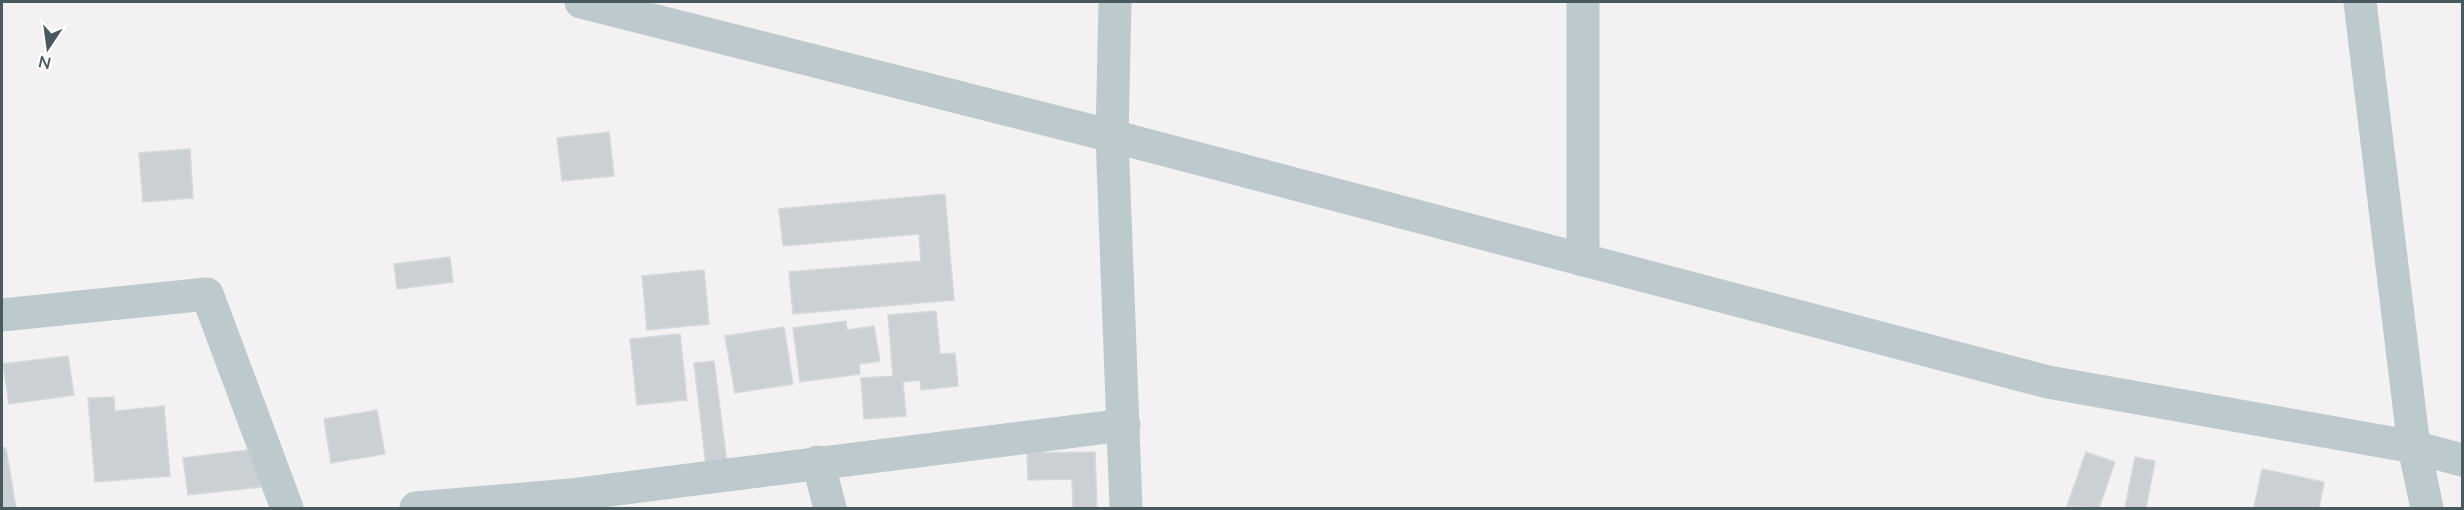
<svg xmlns="http://www.w3.org/2000/svg" width="2464" height="510" font-family="Lato,sans-serif">
<style>
.building{fill:#cbd0d4;stroke:#d5d9dd;stroke-width:1.5}
.lines{fill:none;stroke-linecap:round;stroke-linejoin:round}
.minor{stroke:#bccace;stroke-width:33}
</style>
<rect width="100%" height="100%" fill="#f4f1f2"/>
<g class="building">
<path d="M609,132L614,176L562,181L557,138Z"/>
<path d="M190,149L193,198L143,202L139,153Z"/>
<path d="M945,194L954,300L793,314L789,272L921,261L919,234L783,246L779,209Z"/>
<path d="M450,257L453,282L397,289L394,264Z"/>
<path d="M704,270L709,324L647,330L642,276Z"/>
<path d="M936,311L940,354L955,353L958,386L921,390L920,380L903,382L906,416L864,419L861,378L893,376L888,315Z"/>
<path d="M846,321L847,330L874,326L880,361L859,364L860,374L800,382L793,328Z"/>
<path d="M784,327L793,384L735,393L725,336Z"/>
<path d="M680,334L687,400L637,405L630,339Z"/>
<path d="M68,356L74,395L9,404L3,364Z"/>
<path d="M714,361L727,463L706,466L694,363Z"/>
<path d="M114,397L115,411L164,406L170,476L95,482L88,398Z"/>
<path d="M377,410L385,454L331,463L324,419Z"/>
<path d="M2,448H6L16,508H2Z"/>
<path d="M256,449L261,487L188,495L183,458Z"/>
<path d="M1095,452L1097,508H1073L1072,479L1028,480L1027,453Z"/>
<path d="M2086,452L2115,462L2099,508L2067,506Z"/>
<path d="M2135,457L2155,461L2146,508H2125Z"/>
<path d="M2262,469L2324,482L2319,508H2254Z"/>
</g>
<g class="lines">
<g class="minor">
<path d="M581,2L1112,136L2048,382L2414,447L2462,460"/>
<path d="M1115,2L1112,136L1126,508"/>
<path d="M1583,2V260"/>
<path d="M2360,2L2414,447L2427,508"/>
<path d="M2,315L207,294L287,508"/>
<path d="M818,462L830,508"/>
<path d="M416,508L570,495L1124,425"/>
</g>
</g>
<rect width="2464" height="510" fill="none" stroke="#485a60" stroke-width="6"/>
<g transform="translate(48 48) rotate(193)" stroke="#ffffff" stroke-width="4.5" paint-order="stroke">
<path d="M0-4.5L10 22L0 15L-10 22Z" fill="#485a60"/>
<text y="-9" font-size="16" font-weight="bold" text-anchor="middle" fill="#485a60">N</text>
</g>
</svg>
